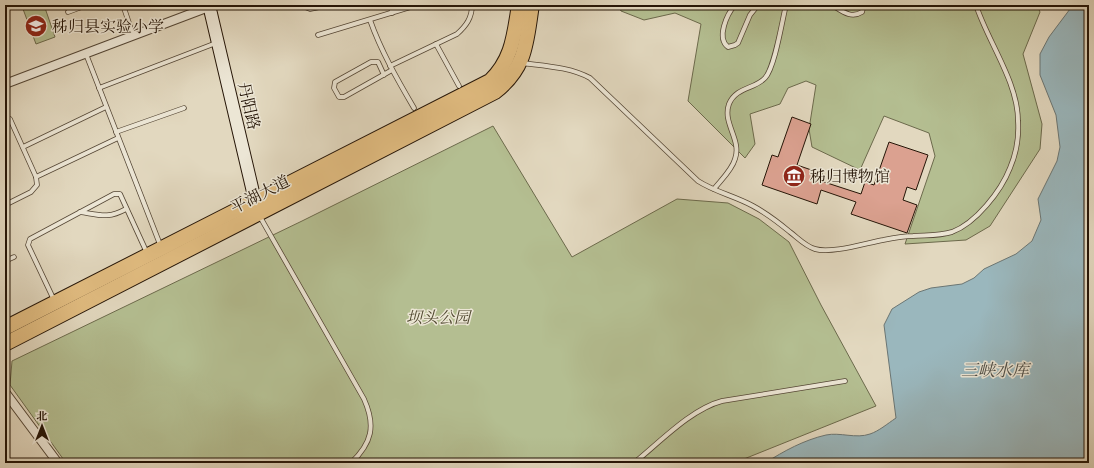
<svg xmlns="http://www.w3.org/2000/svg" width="1094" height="468" font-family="'IM FELL Great Primer','Noto Serif SC',serif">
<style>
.green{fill:#b4be91;stroke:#6c6a4c}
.water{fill:#9ab7bd;stroke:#6b7674}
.building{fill:#dba190;stroke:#251507}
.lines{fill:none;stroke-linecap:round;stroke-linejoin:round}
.service-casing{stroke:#544635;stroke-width:5.5}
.minor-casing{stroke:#544635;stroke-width:10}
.secondary-casing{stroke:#251507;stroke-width:14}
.trunk-casing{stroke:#251507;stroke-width:16}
.service{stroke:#ece6d5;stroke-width:4}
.minor{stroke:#ece6d5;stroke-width:8}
.secondary{stroke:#ece6d5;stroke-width:12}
.trunk{stroke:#e1bc80;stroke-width:14}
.labels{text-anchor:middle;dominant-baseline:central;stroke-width:3;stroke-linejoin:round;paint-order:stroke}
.poi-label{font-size:16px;fill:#251507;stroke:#ece6d5;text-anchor:start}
.street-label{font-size:16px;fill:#251507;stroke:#ece6d5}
.park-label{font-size:16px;font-style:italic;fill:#504830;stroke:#ece6d5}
.water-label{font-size:17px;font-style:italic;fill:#4e4e47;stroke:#ece6d5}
</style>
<rect width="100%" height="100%" fill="#e2d8bf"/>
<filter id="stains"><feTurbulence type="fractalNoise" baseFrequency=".005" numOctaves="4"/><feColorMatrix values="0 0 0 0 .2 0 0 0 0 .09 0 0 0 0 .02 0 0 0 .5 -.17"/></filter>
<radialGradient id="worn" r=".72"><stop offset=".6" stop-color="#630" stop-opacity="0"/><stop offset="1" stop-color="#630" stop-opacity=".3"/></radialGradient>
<g class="green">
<path d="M34,5H44L55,37L36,44L23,9Z"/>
<path d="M618,5H994L997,9L1010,5H1037L1040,12L1023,54L1042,124L1040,149L990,226L966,240L905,244L935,156L929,133L884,116L860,170L812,147L809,129L816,85L806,81L788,88L780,104L750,114L755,144L745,158L688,101L701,24L675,13L644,20L621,11Z"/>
<path d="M493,126L572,257L677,199L728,203L759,219L789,242L821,305L876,406L734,463H66L10,385L12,361L302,221Z"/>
</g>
<path class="water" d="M1073,5H1089V463H765C784,451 804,440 826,435C840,432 856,439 870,434C879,431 887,424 896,418L884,325L892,309L919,292L931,288L962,284L974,278L984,269L1016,254L1032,241L1041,220L1038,199L1057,161L1060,147L1056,115L1040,75V54L1049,37Z"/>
<path class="building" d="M792,117L811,124L797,165L823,174L821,181L861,194L865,182L874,185L889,142L928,155L916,190L907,187L903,200L917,205L907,233L851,214L856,202L821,190L817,204L762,185L772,155L778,157Z"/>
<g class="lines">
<g class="service-casing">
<g id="service">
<path d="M123,5L133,35"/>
<path d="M300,5L310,9L329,5"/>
<path d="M391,5L392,13"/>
<path d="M735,5C727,14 716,38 728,47L735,45L738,43L750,15L758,5"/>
<path d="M832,5C842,11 851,19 862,12L864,5"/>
<path d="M68,12L87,5"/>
<path d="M370,20C381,51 397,79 414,108"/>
<path d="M318,35L417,5"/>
<path d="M436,44L459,86"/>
<path d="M86,54L161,247"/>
<path d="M522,63C545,66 570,67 590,78L698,181C715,192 735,196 753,206C766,213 778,222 790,232C798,238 805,246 815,249C831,254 866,243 883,240C893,238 903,236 913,236C926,235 939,236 952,232C976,223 1001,191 1010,168C1016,154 1019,136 1018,121C1018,82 988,42 976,5"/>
<path d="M390,66L457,34C466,26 472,18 472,5"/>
<path d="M384,75L378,62H371L335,82L334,88L339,97H344L392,70"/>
<path d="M99,88L216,43"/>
<path d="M116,132L184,108"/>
<path d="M23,147L106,107"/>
<path d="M36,177L118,138"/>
<path d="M714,189C721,180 732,170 735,159C742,140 722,123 729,104C736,87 755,89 765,78C775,67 782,21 786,5"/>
<path d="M5,205L31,192L37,185L36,177L10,119"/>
<path d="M80,212C100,215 108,219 126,209"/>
<path d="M259,215L364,399C376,426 372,443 351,463"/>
<path d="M5,261L14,257"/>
<path d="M54,300L28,245L30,239L114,194H120L147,253"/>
<path d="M634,463C659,443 691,409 722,401L845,381"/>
</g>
</g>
<g class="minor-casing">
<g id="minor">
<path d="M5,84L214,5"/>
<path d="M5,392L58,463"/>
</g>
</g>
<g class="secondary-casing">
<path id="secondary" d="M209,5L257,209"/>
</g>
<g class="trunk-casing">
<g id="trunk">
<path d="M5,328L490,81C513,59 514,34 519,5"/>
<path d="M5,344L495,92C527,67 526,42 532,5"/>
</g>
</g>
<use href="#service" class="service"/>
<use href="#minor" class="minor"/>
<use href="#secondary" class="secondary"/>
<use href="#trunk" class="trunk"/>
</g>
<defs>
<g id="school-disc" transform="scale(1.15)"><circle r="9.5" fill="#8f2418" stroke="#ece6d5"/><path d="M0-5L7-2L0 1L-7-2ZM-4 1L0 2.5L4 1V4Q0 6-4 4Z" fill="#fff"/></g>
<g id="museum-disc" transform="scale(1.15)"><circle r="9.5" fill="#8f2418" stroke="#ece6d5"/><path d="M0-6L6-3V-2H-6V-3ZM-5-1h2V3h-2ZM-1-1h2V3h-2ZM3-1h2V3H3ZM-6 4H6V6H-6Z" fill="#fff"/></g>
</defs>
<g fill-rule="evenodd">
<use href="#school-disc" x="36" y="26"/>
<use href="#museum-disc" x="794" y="176"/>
</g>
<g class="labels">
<g class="poi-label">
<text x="52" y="26">秭归县实验小学</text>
<text x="810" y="176">秭归博物馆</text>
</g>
<g class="street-label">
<text transform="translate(249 106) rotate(77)">丹阳路</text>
<text transform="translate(260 194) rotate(-27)">平湖大道</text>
</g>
<g class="park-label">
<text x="438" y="317">坝头公园</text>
</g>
<g class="water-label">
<text x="995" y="370">三峡水库</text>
</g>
</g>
<rect width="1094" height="468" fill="none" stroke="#e2d8bf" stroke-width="20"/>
<rect x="6" y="6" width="1082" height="456" fill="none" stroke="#251507" stroke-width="2"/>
<rect x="10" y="10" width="1074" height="448" fill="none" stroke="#251507"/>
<g transform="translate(42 426)" stroke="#ece6d5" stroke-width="3" paint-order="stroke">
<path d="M0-3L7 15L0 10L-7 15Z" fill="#251507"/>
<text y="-6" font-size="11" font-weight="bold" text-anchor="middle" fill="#251507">北</text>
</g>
<rect width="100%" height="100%" filter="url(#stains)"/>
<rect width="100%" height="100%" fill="url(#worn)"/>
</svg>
